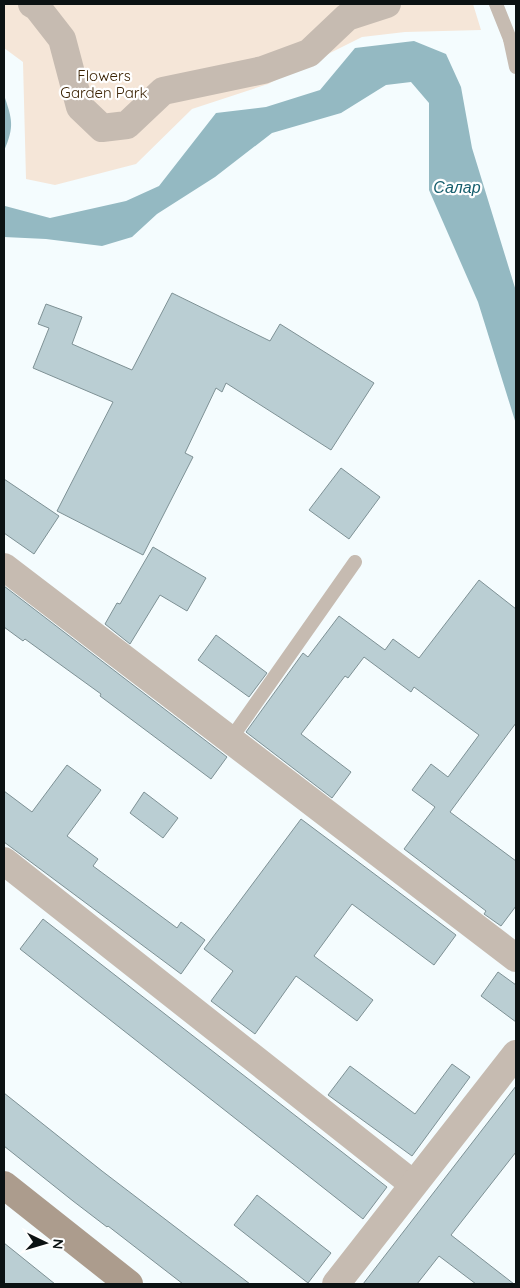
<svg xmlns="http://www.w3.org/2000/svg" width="520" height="1288" font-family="Quicksand,sans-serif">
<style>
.green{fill:#f5e6d8}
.water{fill:#94b9c2}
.building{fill:#baced3;stroke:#7e9195}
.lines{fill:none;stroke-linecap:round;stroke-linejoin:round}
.lane{stroke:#c6bbb1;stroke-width:14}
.street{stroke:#c6bbb1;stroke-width:28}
.secondary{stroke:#ac9c8d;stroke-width:28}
.labels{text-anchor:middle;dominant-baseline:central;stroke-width:4.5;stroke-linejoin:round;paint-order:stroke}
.park-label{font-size:15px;fill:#3b2304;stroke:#fff}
.water-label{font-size:16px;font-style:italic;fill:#175f6e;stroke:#fff}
</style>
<rect width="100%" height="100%" fill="#f4fcfe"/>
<path class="green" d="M4,4H473L481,30L405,32L362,37L268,84L192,109L136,164L55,185L26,179L23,62L4,48Z"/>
<g class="water">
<path d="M414,41L446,54L461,87L472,148L516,291V424L478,302L429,190V103L411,82L386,85L341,113L272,133L215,177L157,214L132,237L102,246L46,239L4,237V202L5,206L50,218L126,201L159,186L216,113L266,107L320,90L355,48Z"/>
<path d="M4,95C12,119 15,126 4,151Z"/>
</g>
<g class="building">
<path d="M172,293L270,341L280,324L374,383L331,450L226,383L222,392L216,388L185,453L193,457L143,555L57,511L113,402L33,368L49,328L38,324L46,304L82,317L72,344L132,370Z"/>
<path d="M341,468L380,497L349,539L309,510Z"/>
<path d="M4,479L59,516L34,554L4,533Z"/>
<path d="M153,547L206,578L187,611L160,595L130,644L105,624L117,603L120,604Z"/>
<path d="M479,580L516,609V723L450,812L516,861V906L501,926L484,914L486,911L404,849L435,807L412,790L431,764L448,777L479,735L414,687L411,692L364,657L348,678L345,676L301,734L351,772L332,798L246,732L303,653L308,657L339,616L385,650L393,639L419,658Z"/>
<path d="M4,586L227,757L211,779L100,696L101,694L25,639L23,641L4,627Z"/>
<path d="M216,635L267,673L249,697L198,660Z"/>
<path d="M67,765L101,790L67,836L98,859L93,866L177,928L181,922L205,940L181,974L4,842V791L32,812Z"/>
<path d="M144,792L178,818L163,838L130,813Z"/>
<path d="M301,819L456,935L434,965L352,904L314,956L373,1000L357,1021L296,976L255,1034L211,1001L233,971L204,949Z"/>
<path d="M43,919L387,1187L363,1219L20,949Z"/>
<path d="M498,972L516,985V1022L481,996Z"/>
<path d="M452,1064L470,1077L412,1156L328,1095L350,1066L415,1114Z"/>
<path d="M516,1086V1152L451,1235L514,1284H476L439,1256L417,1284H363Z"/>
<path d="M4,1093L102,1171L250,1284H183L108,1226L107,1227L73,1201L4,1146Z"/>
<path d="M257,1195L331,1253L308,1283L234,1225Z"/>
<path d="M4,1243L14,1251L55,1284H4Z"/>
</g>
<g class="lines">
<g class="lane">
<path d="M496,4L510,39L516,42"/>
<path d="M510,39L516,67"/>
<path d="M230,740L355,562"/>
</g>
<g class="street">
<path d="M32,4L37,7L62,39L80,107L102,128L127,125L163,91L263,70L309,53L347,17L387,4"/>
<path d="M4,567L516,958"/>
<path d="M4,861L413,1184"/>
<path d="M336,1284L516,1054"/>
</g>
<path class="secondary" d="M4,1185L129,1284"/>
</g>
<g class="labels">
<g class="park-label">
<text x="104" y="75">Flowers<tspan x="104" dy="17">Garden Park</tspan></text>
</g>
<g class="water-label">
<text x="457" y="187">Салар</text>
</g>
</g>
<rect width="520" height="1288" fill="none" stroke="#0b1213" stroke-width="10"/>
<g transform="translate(45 1243) rotate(95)" stroke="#ffffff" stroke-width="4" paint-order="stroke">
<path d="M0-4L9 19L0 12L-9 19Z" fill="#0b1213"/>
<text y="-8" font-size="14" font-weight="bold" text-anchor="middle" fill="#0b1213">N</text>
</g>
</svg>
